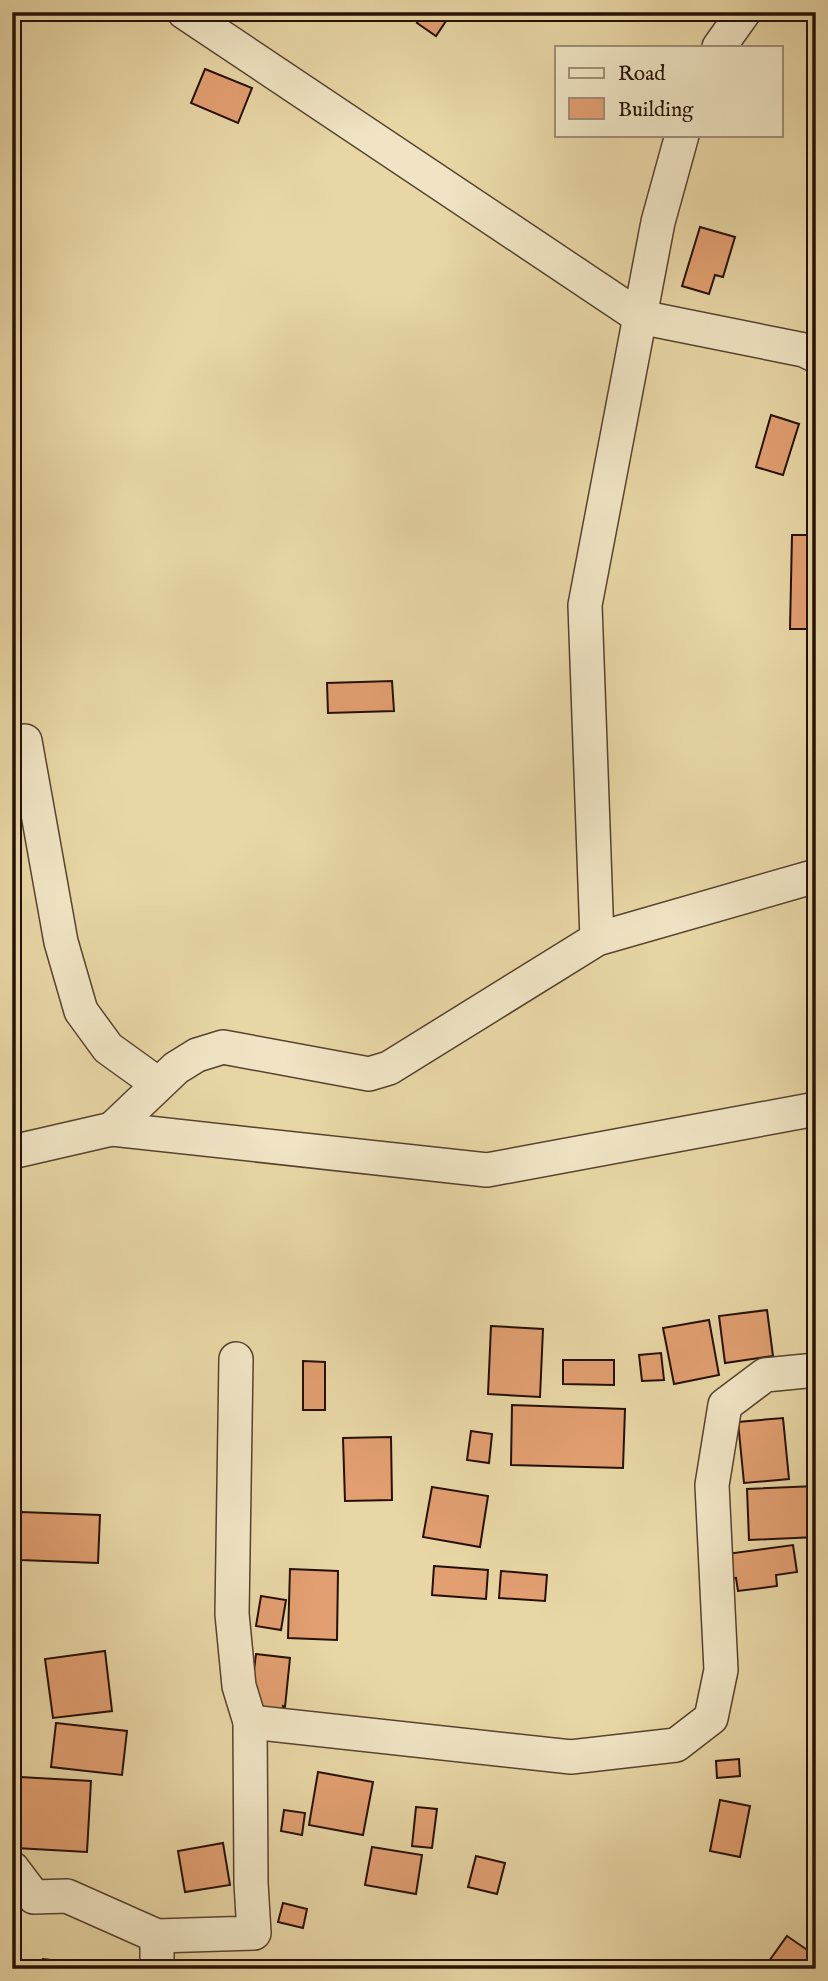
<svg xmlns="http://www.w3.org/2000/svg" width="828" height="1981" font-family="'IM FELL English',serif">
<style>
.building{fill:#e29f71;stroke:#251006;stroke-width:2}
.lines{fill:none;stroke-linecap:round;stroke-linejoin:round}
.street-casing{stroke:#56422e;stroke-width:36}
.street{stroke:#f0e4c4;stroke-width:33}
</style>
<rect width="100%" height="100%" fill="#e8d6a5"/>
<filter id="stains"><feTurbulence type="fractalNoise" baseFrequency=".00286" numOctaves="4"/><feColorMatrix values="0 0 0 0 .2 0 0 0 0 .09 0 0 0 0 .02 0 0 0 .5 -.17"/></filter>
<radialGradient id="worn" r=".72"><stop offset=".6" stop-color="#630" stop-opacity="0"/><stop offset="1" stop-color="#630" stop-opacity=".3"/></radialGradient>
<g class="building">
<path d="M424,12H452L436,36L417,23Z"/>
<path d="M205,69L252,88L238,123L191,103Z"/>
<path d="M700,227L735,237L723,277L715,275L709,294L682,286Z"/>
<path d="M771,415L799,424L783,475L756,467Z"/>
<path d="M792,535H816V636H811V629H790Z"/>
<path d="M392,681L394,711L328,713L327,683Z"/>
<path d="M767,1310L773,1356L725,1363L719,1316Z"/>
<path d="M709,1320L719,1375L674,1384L663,1328Z"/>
<path d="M491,1326L543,1329L540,1397L488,1394Z"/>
<path d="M661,1353L664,1380L642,1381L639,1355Z"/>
<path d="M563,1360H614V1385L563,1384Z"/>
<path d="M303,1361L325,1362V1410H303Z"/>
<path d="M512,1405L625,1409L623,1468L511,1465Z"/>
<path d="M783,1418L789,1479L744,1483L738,1422Z"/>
<path d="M471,1431L492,1434L489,1463L467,1460Z"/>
<path d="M391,1437L392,1500L345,1501L343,1438Z"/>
<path d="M816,1486V1537L749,1540L747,1489Z"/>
<path d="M432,1487L488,1496L480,1547L423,1537Z"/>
<path d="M21,1512L100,1515L98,1563L20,1560Z"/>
<path d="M793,1545L797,1572L776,1575L777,1586L738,1591L736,1578L723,1580L719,1555Z"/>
<path d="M434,1566L488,1570L486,1599L432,1595Z"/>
<path d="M290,1569L338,1571L337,1640L288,1638Z"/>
<path d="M501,1571L547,1575L545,1601L499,1598Z"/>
<path d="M261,1596L286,1600L281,1630L256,1626Z"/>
<path d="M105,1651L112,1711L53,1718L45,1659Z"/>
<path d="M256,1654L290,1658L285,1707L283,1706L282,1715L259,1713L250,1703Z"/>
<path d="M56,1723L127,1731L122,1775L51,1767Z"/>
<path d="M739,1759L740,1776L717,1778L716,1761Z"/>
<path d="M318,1772L373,1782L363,1835L309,1825Z"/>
<path d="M20,1777L91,1781L87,1852L16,1848Z"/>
<path d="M720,1800L750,1806L740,1857L710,1851Z"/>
<path d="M416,1807L437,1809L432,1848L412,1846Z"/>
<path d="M284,1810L305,1813L302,1835L281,1831Z"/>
<path d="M223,1843L230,1885L185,1892L178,1851Z"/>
<path d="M372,1847L422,1855L416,1894L365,1885Z"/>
<path d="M476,1856L505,1863L497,1894L468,1887Z"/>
<path d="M283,1903L307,1909L303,1928L278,1922Z"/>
<path d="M787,1936L816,1956V1969L764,1968Z"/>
<path d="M43,1959L67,1962L66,1969H42Z"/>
</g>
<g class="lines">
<g class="street-casing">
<g id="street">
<path d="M184,12L640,317L804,350L816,356"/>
<path d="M719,47L744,12"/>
<path d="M25,741L61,942L81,1011L108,1048L158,1084"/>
<path d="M597,939L585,605L658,222L682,135"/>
<path d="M112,1129L176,1068L197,1055L223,1047L369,1074L389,1068L597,939L816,876"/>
<path d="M12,1152L112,1129L487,1170L816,1109"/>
<path d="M250,1722L571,1757L676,1745L711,1718L721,1670L712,1485L725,1405L765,1375L816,1370"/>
<path d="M12,1868L34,1897L67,1896L157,1936L254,1933L251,1883L250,1722L239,1686L232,1614L236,1359"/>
<path d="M157,1969V1936"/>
</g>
</g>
<use href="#street" class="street"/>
</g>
<rect width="828" height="1981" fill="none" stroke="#e8d6a5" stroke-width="42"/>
<rect x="14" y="14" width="800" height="1953" fill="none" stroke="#251006" stroke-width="3.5"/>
<rect x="21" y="21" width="786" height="1939" fill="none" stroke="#251006" stroke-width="2"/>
<rect x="555" y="46" width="228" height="91" fill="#f0e4c4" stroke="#9f8f78" stroke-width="2"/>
<rect x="569" y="68" width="35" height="10" fill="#f0e4c4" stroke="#9f8f78" stroke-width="2"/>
<text x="618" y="80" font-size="21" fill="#251006">Road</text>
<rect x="569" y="98" width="35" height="21" fill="#e29f71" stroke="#9f8f78" stroke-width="2"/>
<text x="618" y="116" font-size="21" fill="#251006">Building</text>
<rect width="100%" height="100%" filter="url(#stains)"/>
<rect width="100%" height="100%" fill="url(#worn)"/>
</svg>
